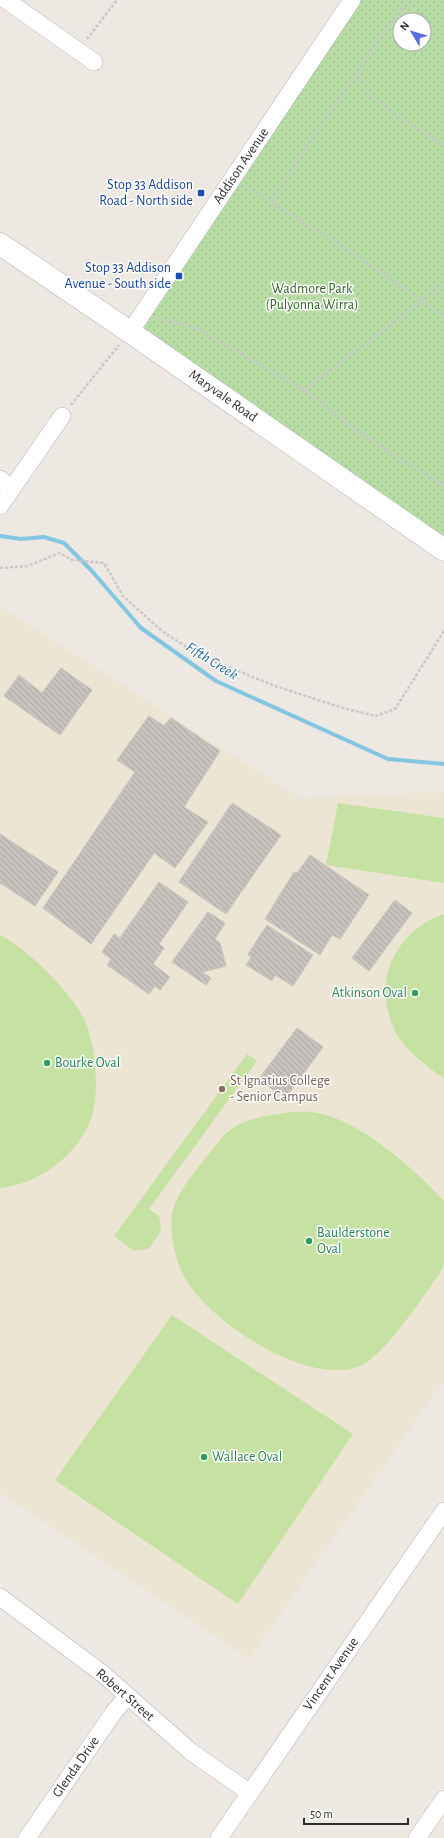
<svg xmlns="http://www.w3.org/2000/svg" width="444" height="1838" font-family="'Alegreya Sans',sans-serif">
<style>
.education{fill:#ece5d4}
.park{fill:url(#park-dots);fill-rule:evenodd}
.pitch{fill:#c6e2a2}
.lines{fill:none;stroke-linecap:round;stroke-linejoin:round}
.stream{stroke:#82c6e2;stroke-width:4}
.building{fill:url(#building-back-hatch);stroke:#c8c4bb}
.minor-casing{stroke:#b2b3bc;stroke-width:18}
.secondary-casing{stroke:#b2b3bc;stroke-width:23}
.path{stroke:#c8c8c8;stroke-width:2.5;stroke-dasharray:3 2;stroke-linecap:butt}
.minor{stroke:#fff;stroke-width:17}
.secondary{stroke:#fff;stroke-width:22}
.transit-dot{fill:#1a4fb4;stroke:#fff;stroke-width:1.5}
.leisure-dot{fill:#2e9e5b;stroke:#fff;stroke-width:1.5}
.education-dot{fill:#8d6e63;stroke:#fff;stroke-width:1.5}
.labels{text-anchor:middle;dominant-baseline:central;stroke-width:3;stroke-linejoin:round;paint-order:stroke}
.street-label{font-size:14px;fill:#2d2d2d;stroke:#fff}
.transit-label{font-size:14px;fill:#164399;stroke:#fff;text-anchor:end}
.park-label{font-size:14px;fill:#306424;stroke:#fff}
.leisure-label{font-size:14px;fill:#27864d;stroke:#fff;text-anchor:start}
.education-label{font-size:14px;fill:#785e54;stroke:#fff;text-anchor:start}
.water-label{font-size:15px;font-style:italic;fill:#1e6691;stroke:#fff}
</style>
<defs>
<pattern id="park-dots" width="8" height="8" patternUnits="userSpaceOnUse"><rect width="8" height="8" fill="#b7dda5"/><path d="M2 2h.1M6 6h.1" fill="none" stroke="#9ebe8e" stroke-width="1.8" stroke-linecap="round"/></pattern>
<pattern id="building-back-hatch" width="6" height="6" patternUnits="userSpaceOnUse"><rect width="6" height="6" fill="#c6c2bd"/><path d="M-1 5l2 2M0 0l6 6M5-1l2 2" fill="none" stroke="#aaa7a3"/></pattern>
</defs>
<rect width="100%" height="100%" fill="#ede8e2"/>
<path class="education" d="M0,606L300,798L444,792V1381L249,1659L0,1493Z"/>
<path class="park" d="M352,0H444V550L130,332ZM400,20H424V44H400Z"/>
<g class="pitch">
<path d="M338,803L444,818V883L326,865Z"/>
<path d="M444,914V1079C426,1065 402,1049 393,1027C388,1014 384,997 386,983C389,951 415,923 444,914Z"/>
<path d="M0,935C27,948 76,997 87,1025C96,1053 101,1100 88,1126C71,1160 37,1184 0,1188Z"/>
<path d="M247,1054L257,1061L149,1209L159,1216L161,1231L149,1249L134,1251L114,1236Z"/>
<path d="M291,1112C298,1112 304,1111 310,1112C354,1115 415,1169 444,1201V1264L439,1275C421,1299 385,1355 360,1366C308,1388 203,1319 182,1272C174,1255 170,1234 172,1215C174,1192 209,1155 224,1135C243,1117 267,1116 291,1112Z"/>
<path d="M172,1315L353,1434L238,1604L55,1480Z"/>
</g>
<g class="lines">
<path class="stream" d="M0,536L21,539L44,537L64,543L91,570L141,628L216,681L388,759L444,764"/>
</g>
<g class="building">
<path d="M61,668L92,690L60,735L4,696L19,675L42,693Z"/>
<path d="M149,716L164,726L171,718L220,751L184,807L208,822L175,868L154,853L91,944L43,908L135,772L117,760Z"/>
<path d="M232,803L281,835L226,914L179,882Z"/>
<path d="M0,834L58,872L35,906L0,883Z"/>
<path d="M310,855L369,895L340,939L332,935L320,955L265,919L294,872L297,873Z"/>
<path d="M159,882L188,902L159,944L164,948L153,964L170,977L160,990L155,986L149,994L107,965L111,959L102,952L114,934L120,938Z"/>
<path d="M395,900L412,913L369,971L352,958Z"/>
<path d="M208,912L225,923L215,939L220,943L226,966L202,972L211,978L206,985L172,962Z"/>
<path d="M267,925L313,955L293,986L275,975L272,981L246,965L251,958L248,954Z"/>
<path d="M297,1028L323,1047L285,1099L259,1079Z"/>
</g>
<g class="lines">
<g class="minor-casing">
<g id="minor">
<path d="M6,0L94,62"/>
<path d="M130,332L352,0"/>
<path d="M0,479L12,488"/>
<path d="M0,506L62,416"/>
<path d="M0,1597L103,1674L190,1751L250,1793"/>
<path d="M27,1838L114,1712L127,1697"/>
<path d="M219,1838L444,1511"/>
<path d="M417,1838L444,1799"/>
</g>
</g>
<g class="secondary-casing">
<path id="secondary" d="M0,244L130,332L444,550"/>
</g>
<g class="path">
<path d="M408,0L376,41L358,73L367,92L393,113L444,146"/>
<path d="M87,39L117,0"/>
<path d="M245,186L357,256L444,316"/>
<path d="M273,203L318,127L358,74"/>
<path d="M157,318L196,328L252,360L304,390L354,429L419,471L444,485"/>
<path d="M304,390L444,284"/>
<path d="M71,405L119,345"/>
<path d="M0,568L27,566L60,553L72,560L104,563L123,596L162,631L199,655L275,686L343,708L376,716L395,709L444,631"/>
</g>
<use href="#minor" class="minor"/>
<use href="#secondary" class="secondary"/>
</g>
<g class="transit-dot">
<rect x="197" y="189" width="8" height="8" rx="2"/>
<rect x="175" y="272" width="8" height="8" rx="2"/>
</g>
<g class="leisure-dot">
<circle cx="415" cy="993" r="4"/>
<circle cx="47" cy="1063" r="4"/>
<circle cx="309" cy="1241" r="4"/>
<circle cx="204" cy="1457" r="4"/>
</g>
<circle class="education-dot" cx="222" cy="1089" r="4"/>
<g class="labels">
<g class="street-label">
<text transform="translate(241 166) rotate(-56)">Addison Avenue</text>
<text transform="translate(223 396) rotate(35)">Maryvale Road</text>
<text transform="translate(331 1674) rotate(-55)">Vincent Avenue</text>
<text transform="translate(125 1695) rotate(41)">Robert Street</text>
<text transform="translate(76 1767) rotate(-55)">Glenda Drive</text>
</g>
<g class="transit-label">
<text x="193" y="185">Stop 33 Addison<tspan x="193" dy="16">Road - North side</tspan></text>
<text x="171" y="268">Stop 33 Addison<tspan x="171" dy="16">Avenue - South side</tspan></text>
</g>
<g class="park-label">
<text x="312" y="289">Wadmore Park<tspan x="312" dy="16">(Pulyonna Wirra)</tspan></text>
</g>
<g class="leisure-label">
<text x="407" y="993" text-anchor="end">Atkinson Oval</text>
<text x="55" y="1063">Bourke Oval</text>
<text x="317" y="1233">Baulderstone<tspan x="317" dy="16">Oval</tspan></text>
<text x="212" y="1457">Wallace Oval</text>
</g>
<g class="education-label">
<text x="230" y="1081">St Ignatius College<tspan x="230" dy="16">- Senior Campus</tspan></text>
</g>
<g class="water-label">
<text transform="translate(212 661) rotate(32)">Fifth Creek</text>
</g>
</g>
<g transform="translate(412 32) rotate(308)"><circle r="19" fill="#ffffff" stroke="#ababab"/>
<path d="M0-3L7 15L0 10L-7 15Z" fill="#566de6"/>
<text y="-6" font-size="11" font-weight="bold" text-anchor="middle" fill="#2d2d2d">N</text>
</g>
<path d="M304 1818v6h104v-6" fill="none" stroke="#2d2d2d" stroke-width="2"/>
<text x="310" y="1818" font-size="12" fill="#2d2d2d" stroke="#ffffff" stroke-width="3" paint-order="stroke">50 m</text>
</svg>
